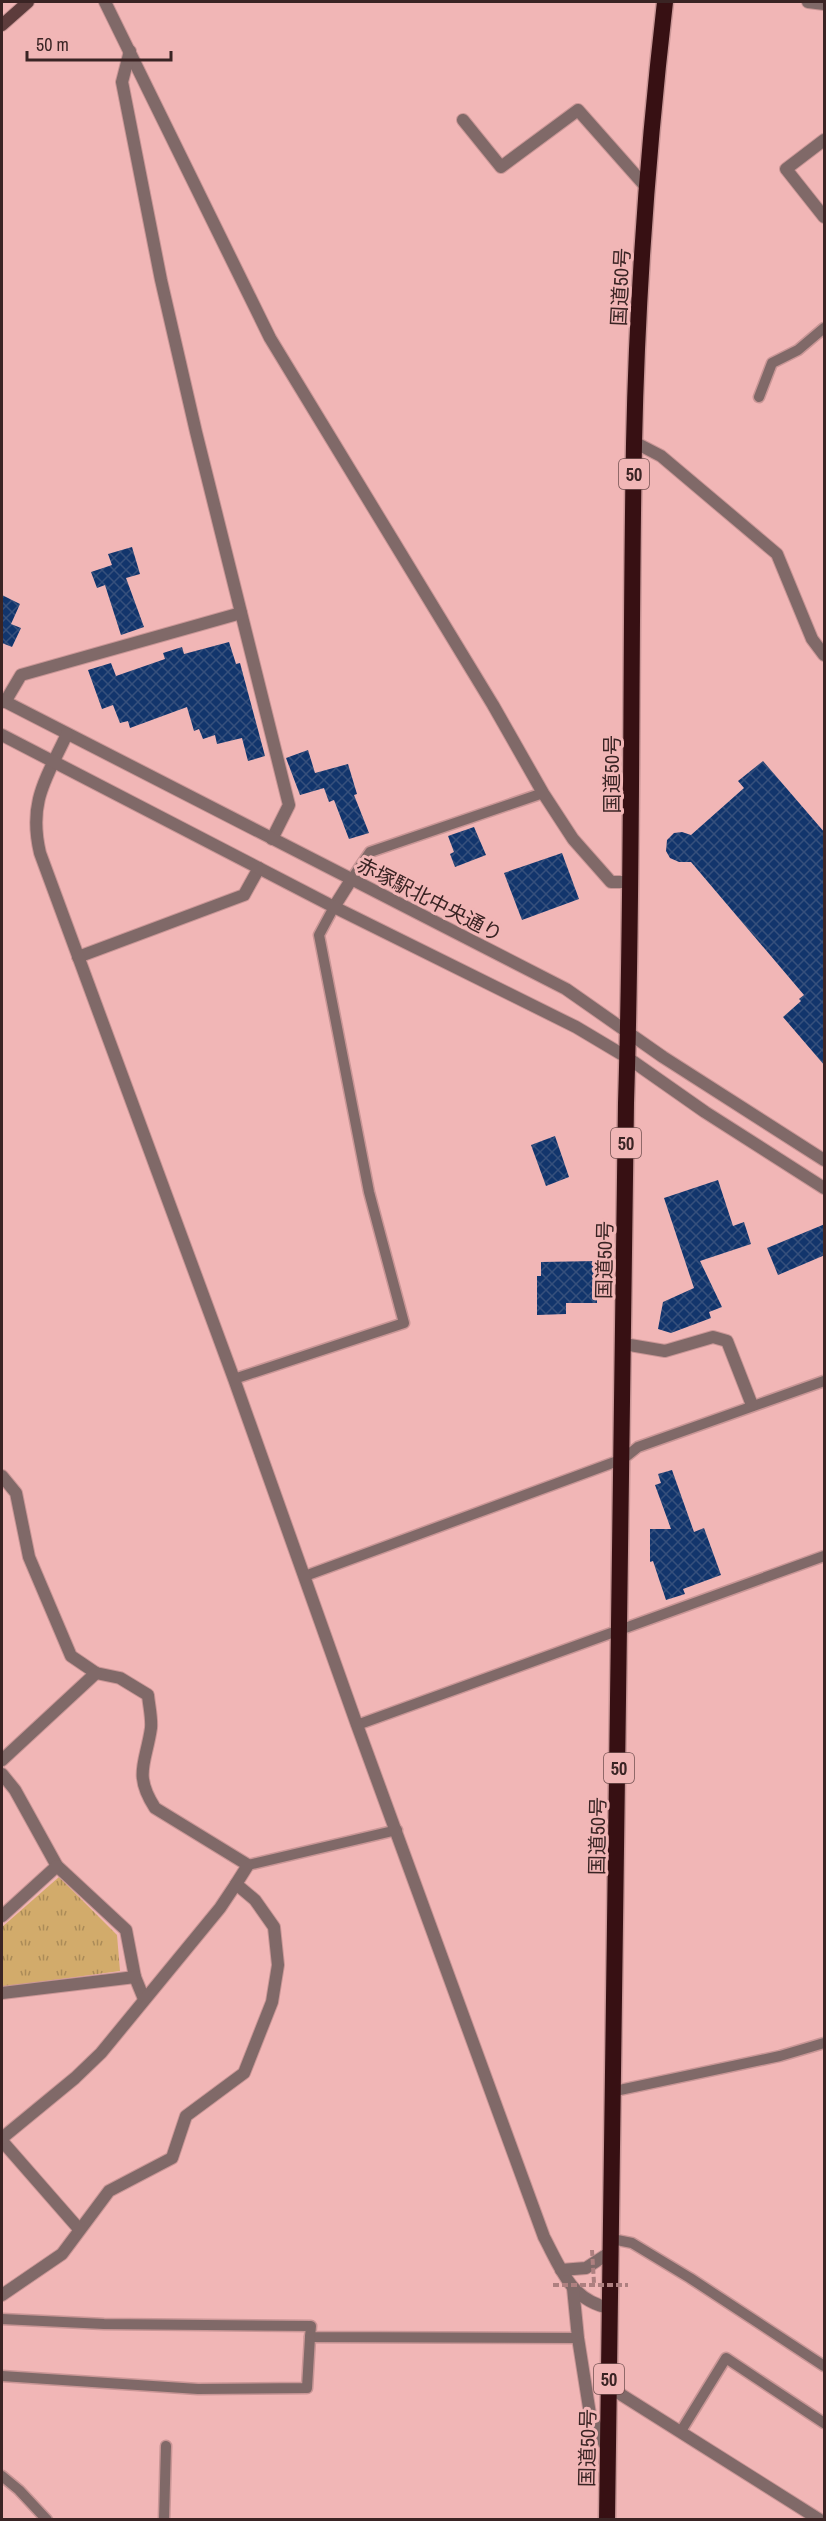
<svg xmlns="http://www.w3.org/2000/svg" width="826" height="2521" font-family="'Archivo Narrow','Noto Sans JP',sans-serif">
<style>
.park{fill:url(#park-tufts)}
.building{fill:url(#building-cross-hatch)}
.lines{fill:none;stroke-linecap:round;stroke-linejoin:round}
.service-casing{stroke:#c99696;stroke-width:13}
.minor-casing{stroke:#c99696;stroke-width:14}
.tertiary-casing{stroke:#c99696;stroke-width:14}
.secondary-casing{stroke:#c99696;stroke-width:14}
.trunk-casing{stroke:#c99696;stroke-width:19}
.service{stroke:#806968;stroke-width:10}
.minor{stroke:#806968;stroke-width:12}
.tertiary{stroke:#806968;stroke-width:12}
.secondary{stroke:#5d3c3c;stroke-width:12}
.trunk{stroke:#371013;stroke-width:16}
.path-bridge{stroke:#ae8080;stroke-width:4;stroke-dasharray:6 3;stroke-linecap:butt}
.labels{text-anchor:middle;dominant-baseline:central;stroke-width:6;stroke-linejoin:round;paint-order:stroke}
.shield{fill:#f1b6b6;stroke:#715050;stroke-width:1.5}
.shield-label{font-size:18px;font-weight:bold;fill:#3a2424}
.street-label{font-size:20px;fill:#3a2424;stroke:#f1b6b6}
</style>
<defs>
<pattern id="park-tufts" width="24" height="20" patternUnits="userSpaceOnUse" patternTransform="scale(1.5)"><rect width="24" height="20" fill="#d2ab6b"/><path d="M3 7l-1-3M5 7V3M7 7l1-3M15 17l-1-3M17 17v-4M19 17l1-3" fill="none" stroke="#ab8b58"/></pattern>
<pattern id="building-cross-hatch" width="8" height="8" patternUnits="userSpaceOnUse" patternTransform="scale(1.5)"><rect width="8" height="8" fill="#12356c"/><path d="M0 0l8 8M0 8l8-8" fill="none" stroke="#36507c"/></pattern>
</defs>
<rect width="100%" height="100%" fill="#f1b6b6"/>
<path class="park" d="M59,1877L117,1935L120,1971L2,1987V1927Z"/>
<g class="building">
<path d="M132,547L140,574L126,578L144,627L121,635L105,585L97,588L91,572L112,565L108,554Z"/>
<path d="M2,595L20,604L11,624L21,628L12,647L2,643Z"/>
<path d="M229,642L236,664L240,663L265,756L248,761L242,738L217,744L215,735L203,739L199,729L194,731L187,707L130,728L128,721L120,723L113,705L102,709L88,670L111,663L116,676L165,659L163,653L182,647L184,654Z"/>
<path d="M308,750L315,773L348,764L357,794L354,795L369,833L349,839L334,800L329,802L324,788L300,795L286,758Z"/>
<path d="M763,761L825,833V1066L783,1017L801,1001L799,999L804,995L691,862H679L670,858L666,851L667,840L674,833L682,832L691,835L744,788L738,781Z"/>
<path d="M474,827L486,855L455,867L450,854L454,852L448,836Z"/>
<path d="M562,853L579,899L522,920L504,873Z"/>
<path d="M555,1136L569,1177L546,1186L531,1145Z"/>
<path d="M718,1180L733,1226L744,1222L751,1244L700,1261L722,1307L709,1312L711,1318L671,1333L658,1329L663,1302L694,1288L664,1198Z"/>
<path d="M825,1224V1255L778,1275L767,1248Z"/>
<path d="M597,1261V1303H566V1314L537,1315V1276H541V1262Z"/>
<path d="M672,1470L694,1532L704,1528L721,1575L683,1589L685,1594L666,1600L653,1561L650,1562V1529H671L655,1485L661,1483L658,1474Z"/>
</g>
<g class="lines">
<g class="service-casing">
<g id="service">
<path d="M759,397L772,363L798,350L824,328"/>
<path d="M351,880L370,852L543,793"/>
<path d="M234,1379L404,1323L369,1192L319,935L334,907"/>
<path d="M305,1576L623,1459L638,1447L824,1381"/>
<path d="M357,1725L824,1556"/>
<path d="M248,1865L397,1830"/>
<path d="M615,2091L780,2056L824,2043"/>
<path d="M612,2239L632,2243L690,2278L824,2366"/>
<path d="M2,2319L104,2324L311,2326L310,2337L578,2338"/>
<path d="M2,2376L198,2389L307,2388L310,2337"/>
<path d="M681,2431L726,2358L824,2423"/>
<path d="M2,2476L19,2490L47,2520"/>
<path d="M164,2520L166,2446"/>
</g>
</g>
<g class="minor-casing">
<g id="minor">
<path d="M105,2L270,338L493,705L543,793L573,839L611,882H631"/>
<path d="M130,51L122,82L161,280L196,432L289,805L272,839"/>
<path d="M463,120L501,167L578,110L647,188"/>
<path d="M824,140L786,169L824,217"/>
<path d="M634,442L661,456L777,554L812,639L824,655"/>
<path d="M5,702L21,675L241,613"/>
<path d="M334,907L351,880"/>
<path d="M78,957L244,895L259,868"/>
<path d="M624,1344L665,1351L713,1337L727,1341L752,1405"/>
<path d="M2,1476L16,1493L29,1557L71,1656L96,1673L120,1678L148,1695C149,1706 152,1718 151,1728C146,1763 133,1774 155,1808L248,1865L236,1884L255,1900L274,1927L278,1965L272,2002L244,2073L186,2116L172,2158L109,2191L62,2254L2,2295"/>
<path d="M2,1760L96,1673"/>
<path d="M2,1774L15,1790L57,1866L126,1930L135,1977L144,1999"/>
<path d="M2,1916L57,1866"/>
<path d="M2,1993L135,1977"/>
<path d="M2,2141L79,2229"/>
<path d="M609,2387L820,2520"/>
</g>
</g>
<g class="tertiary-casing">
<g id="tertiary">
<path d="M808,2L824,4"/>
<path d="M2,700L566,989L663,1057L824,1160"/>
<path d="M67,734C46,779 28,802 40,853L234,1379L357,1725L544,2237C561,2269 571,2301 610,2308"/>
<path d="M2,735L334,907L576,1027L628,1058L705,1112L824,1188"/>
<path d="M2,2138L75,2078L101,2053L220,1908L236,1884"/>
<path d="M561,2270L586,2268L612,2251"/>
<path d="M573,2288L578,2338L590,2414L607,2449"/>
</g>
</g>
<g class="secondary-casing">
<path id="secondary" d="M2,25L28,2"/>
</g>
<g class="trunk-casing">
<path id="trunk" d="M607,2520L626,1103C633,884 630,664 634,444C637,296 648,148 665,2"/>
</g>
<use href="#service" class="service"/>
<use href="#minor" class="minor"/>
<use href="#tertiary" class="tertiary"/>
<use href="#secondary" class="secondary"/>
<use href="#trunk" class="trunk"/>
<g class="path-bridge">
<path d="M592,2250L594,2283"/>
<path d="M553,2285H628"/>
</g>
</g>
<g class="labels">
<g class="shield">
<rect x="619" y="459" width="30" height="30" rx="4.5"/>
<rect x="611" y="1128" width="30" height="30" rx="4.5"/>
<rect x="604" y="1753" width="30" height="30" rx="4.5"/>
<rect x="594" y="2364" width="30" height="30" rx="4.5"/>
</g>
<g class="shield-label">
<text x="634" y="474">50</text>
<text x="626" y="1143">50</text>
<text x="619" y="1768">50</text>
<text x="609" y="2379">50</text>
</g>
<g class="street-label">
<text transform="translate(620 287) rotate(-87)">国道50号</text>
<text transform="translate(611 774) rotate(-90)">国道50号</text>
<text transform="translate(430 899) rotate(27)">赤塚駅北中央通り</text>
<text transform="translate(604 1260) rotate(-89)">国道50号</text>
<text transform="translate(597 1836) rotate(-89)">国道50号</text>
<text transform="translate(587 2448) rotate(-89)">国道50号</text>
</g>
</g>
<rect width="826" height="2521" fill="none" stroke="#3a2424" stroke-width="6"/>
<path d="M27 51v9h144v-9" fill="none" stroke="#3a2424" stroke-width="3"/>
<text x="36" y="51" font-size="18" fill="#3a2424" stroke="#f1b6b6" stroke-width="4.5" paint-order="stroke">50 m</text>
</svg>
